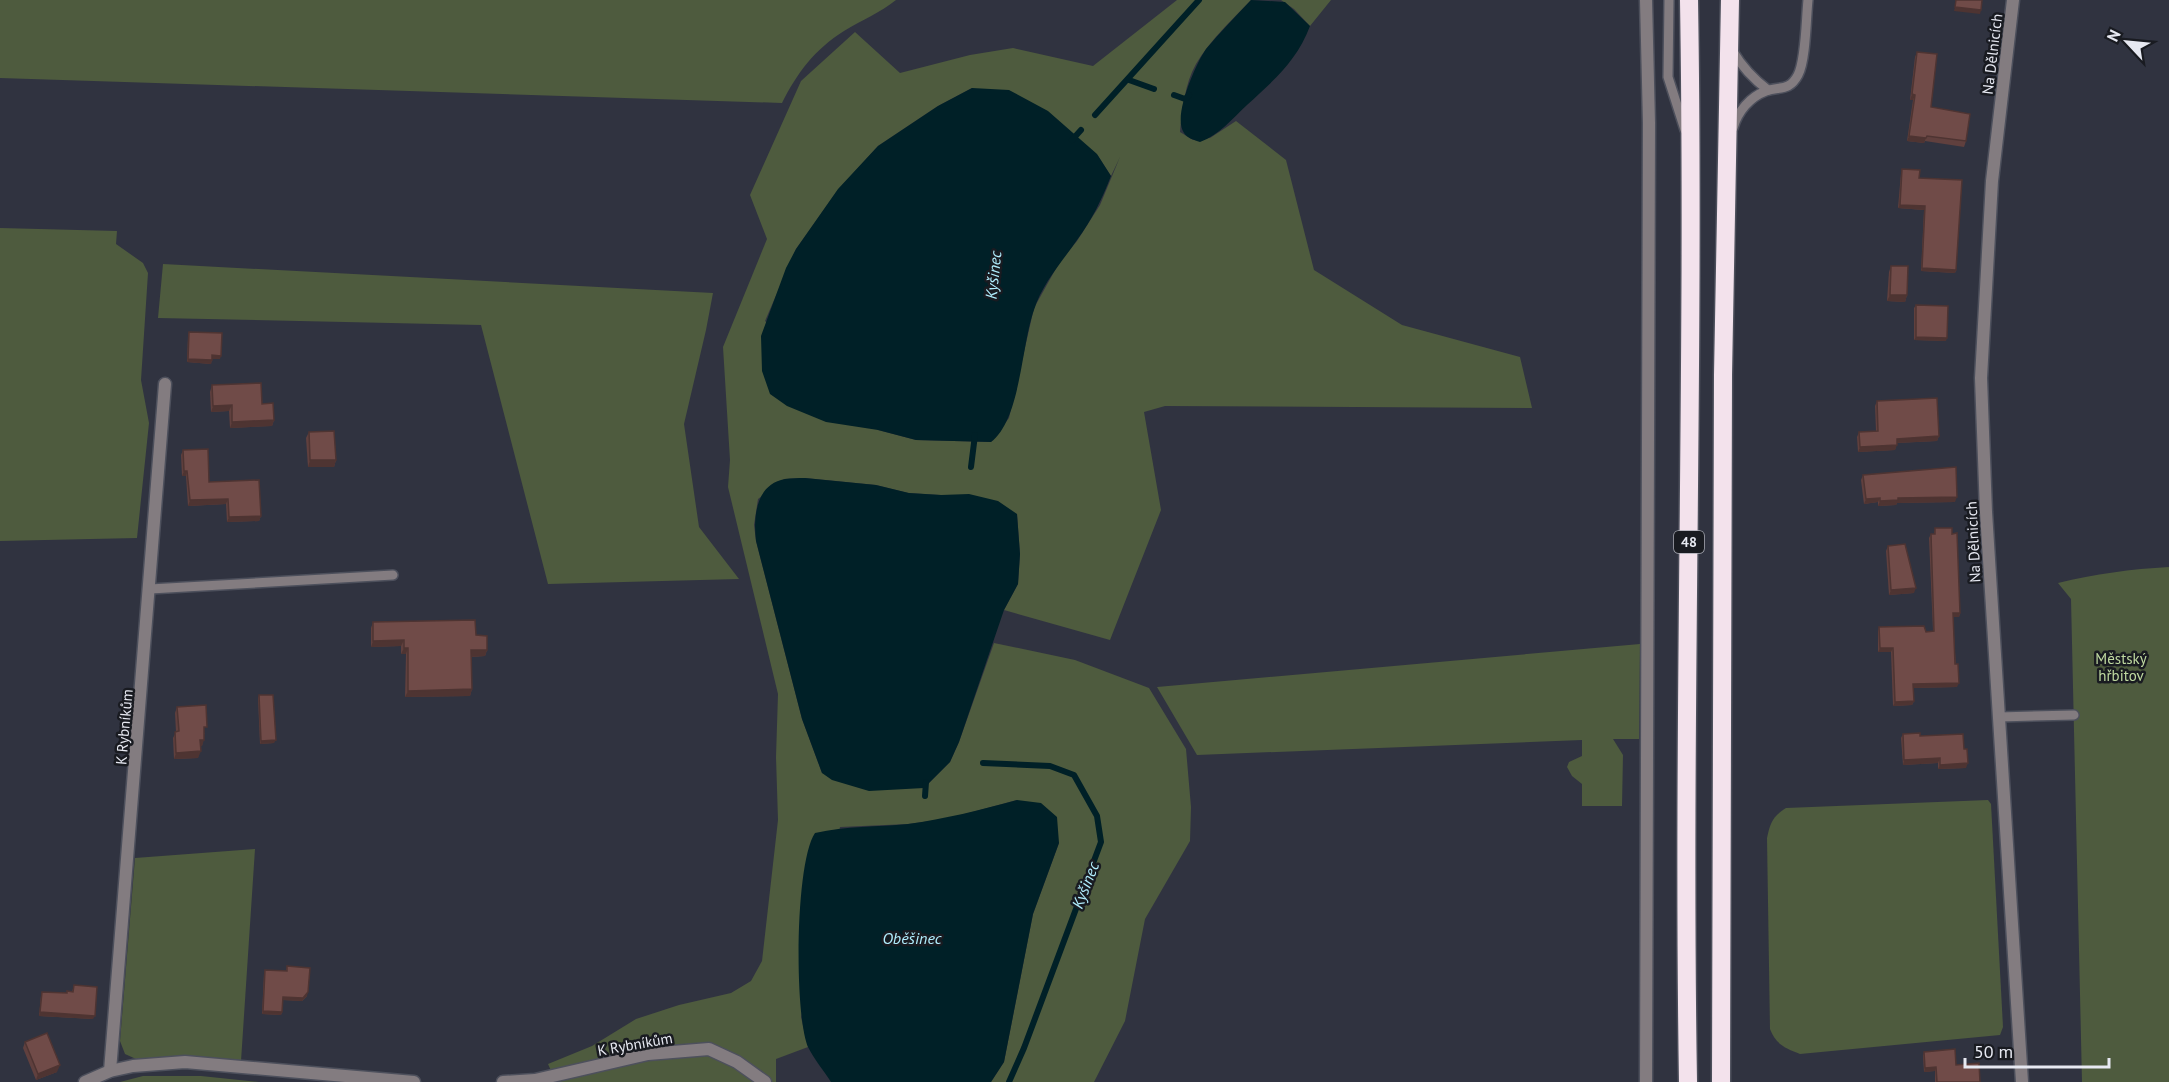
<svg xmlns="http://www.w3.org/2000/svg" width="2169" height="1082" font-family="'PT Sans',sans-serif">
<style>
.green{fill:#4e5b3e;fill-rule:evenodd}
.water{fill:#002027}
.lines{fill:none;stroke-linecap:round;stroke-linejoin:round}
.stream{stroke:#002027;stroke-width:6}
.lane-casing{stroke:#4d505c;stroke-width:12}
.street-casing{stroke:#4d505c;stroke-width:15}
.highway-casing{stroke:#4d505c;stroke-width:21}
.lane{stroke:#837c80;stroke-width:9}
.street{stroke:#837c80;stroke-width:12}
.highway{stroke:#f3e2ec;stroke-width:18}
.wall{fill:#60403e}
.shaded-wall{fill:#4e3432}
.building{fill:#704b48;stroke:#4e3432;stroke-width:1.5}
.labels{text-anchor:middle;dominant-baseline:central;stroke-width:5;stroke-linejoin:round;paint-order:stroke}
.shield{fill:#191b21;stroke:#a9abb3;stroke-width:1.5}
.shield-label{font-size:14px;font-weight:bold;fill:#e7e9f2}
.street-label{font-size:15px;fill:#e7e9f2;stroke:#191b21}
.park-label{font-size:15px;fill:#c0daa1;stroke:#191b21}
.water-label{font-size:16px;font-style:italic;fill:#b1eefe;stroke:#191b21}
</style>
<rect width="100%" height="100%" fill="#303340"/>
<g class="green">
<path d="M0,0H896C880,13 862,20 844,31C815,49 797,73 782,103L0,78Z"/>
<path d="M1177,0H1251C1232,20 1210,40 1196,64C1185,83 1182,110 1180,132L1193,140L1210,138L1236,121L1286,160L1314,270L1402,325L1520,357L1532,408L1165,406L1144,412L1161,510L1110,640L1004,610L1018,584L1020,554L1017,514L941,495L908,493L876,485L805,478L784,479L758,499L754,525L756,541L802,719L822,773L904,788H924L950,762L959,742L994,643L1075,660L1149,688L1186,749L1191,807L1190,841L1145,919L1125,1021L1094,1082H991L1004,1062L1033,914L1059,843L1017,800L946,819L908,824L840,827L801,1017L808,1047L776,1059V1082H556L548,1064L592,1046L636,1019L679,1005L731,993L751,981L762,961L778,820L776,757L778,694L728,487L730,460L723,347L767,239L750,195L801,81L855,32L900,73L970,55L1013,48L1093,66ZM972,88L1098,156L1111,176L1120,157L1100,205L1077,241L1059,263L1034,308L1009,418L991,442L916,440L878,430L765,321L796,249L838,190L878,146L938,106Z"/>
<path d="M1281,0H1331L1310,26L1294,9Z"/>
<path d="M0,228L117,231L116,244L143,263L148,273L141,380L149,423L137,538L0,541Z"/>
<path d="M163,264L713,293L706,330L684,424L699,527L739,579L548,584L481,325L158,318Z"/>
<path d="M2169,567V1082H2082L2071,599L2058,583C2095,574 2131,569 2169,567Z"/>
<path d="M1640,644L1639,739H1613L1623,755L1622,806H1582V784L1572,776L1567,767L1569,762L1582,756V740L1197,755L1157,687Z"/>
<path d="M1988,800L1991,804L2003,1027L2000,1035L1800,1054C1784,1048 1776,1044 1770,1029L1767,838C1770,823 1773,816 1786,808Z"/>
<path d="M255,849L241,1061L176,1057L136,1059L125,1054L120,1041L135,858Z"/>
<path d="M143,1076H201L259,1082H120Z"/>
</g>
<g class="water">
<path d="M1251,0L1285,2L1310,26C1297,61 1273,81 1247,105C1232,119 1219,135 1200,142C1194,140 1187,138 1184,133C1172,117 1196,63 1206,49C1220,32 1236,16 1251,0Z"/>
<path d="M972,88L1009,90L1048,111L1097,154L1111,176C1102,199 1092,220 1077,240C1062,262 1042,284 1034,310C1021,346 1021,419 991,442L916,440L878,430L826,422L787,406L770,394L762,371L761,336L786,268L796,249L838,189L878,146L938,106Z"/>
<path d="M805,478L876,485L909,493L941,495L969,494L998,501L1017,514L1020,554L1018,584L1004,610L959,742L950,762L924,788L869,791L832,780L822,773L802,719L756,541C753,517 756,484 785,479C791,478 798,478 805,478Z"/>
<path d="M1017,800L1041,803L1057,817L1059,843L1033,914L1004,1062L991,1082H831C824,1071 814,1059 808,1047C794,1014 795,862 815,833C846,826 877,827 908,824C945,819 980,810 1017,800Z"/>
</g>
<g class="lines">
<g class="stream">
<path d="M1129,80L1154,89"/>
<path d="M1174,95L1185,99L1189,95"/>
<path d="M1095,115L1199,0"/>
<path d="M1072,140L1081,130"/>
<path d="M971,467L975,435"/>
<path d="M983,763L1050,766L1074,775L1097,816L1101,842L1024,1048L1009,1082"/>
<path d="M925,796L926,782"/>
</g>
<g class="lane-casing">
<g id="lane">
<path d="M1669,0L1668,77L1685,130"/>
<path d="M1732,50C1742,67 1752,78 1768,90"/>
<path d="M1733,128C1738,111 1750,97 1766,91C1779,86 1789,92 1798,75C1806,60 1806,18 1808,0"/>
<path d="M150,589L393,575"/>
<path d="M1999,717L2074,715"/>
</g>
</g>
<g class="street-casing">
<g id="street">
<path d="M2013,0L1992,181L1981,378L1986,512L2022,1082"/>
<path d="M110,1071L165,384"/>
<path d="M85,1082L110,1071L133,1066L185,1062L414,1082"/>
<path d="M503,1082L535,1080L648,1054L709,1049L737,1062L765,1082"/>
<path d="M1646,1082L1649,123L1646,0"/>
</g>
</g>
<g class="highway-casing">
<g id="highway">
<path d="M1688,1082C1682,721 1695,361 1689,0"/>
<path d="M1721,1082L1723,375L1730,0"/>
</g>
</g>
<use href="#lane" class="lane"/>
<use href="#street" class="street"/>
<use href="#highway" class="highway"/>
</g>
<g class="wall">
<path d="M1917,52L1931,107L1966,141L1964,147L1925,141L1924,143L1907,141L1913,100H1910L1915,57Z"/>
<path d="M1902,169L1919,178L1956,270L1955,273L1921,271L1924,210L1898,208L1901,173Z"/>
<path d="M1891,266L1907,295L1905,302L1887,301L1889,272Z"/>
<path d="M1916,305L1946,341L1914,340V308Z"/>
<path d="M189,332L220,359H212L211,364L187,362L188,335Z"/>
<path d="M212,385L262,404L274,420L272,426L230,428L229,411L211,412L210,392Z"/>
<path d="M1877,401L1939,436L1937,441L1897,443L1895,450L1858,452L1857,437L1859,432L1876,431L1875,406Z"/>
<path d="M309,432L336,460L334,467H308L306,438Z"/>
<path d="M183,450L209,482L261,516L259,521L227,522L226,504L188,506L186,476H182L181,455Z"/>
<path d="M1863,475L1955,502L1897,503L1896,505L1878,506V502L1864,504L1861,480Z"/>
<path d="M1935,528L1960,613L1959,617H1953L1957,687L1913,688L1914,701L1912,705L1893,706L1891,652H1878V631L1879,627L1926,632L1933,631L1929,538L1931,534H1934Z"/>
<path d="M1888,546L1914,593L1889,595L1886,551Z"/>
<path d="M373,622L476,635L487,650L485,656L472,657V689L470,696L405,697L406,654H401V646L371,647V628Z"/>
<path d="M259,695L274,743L260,744L258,698Z"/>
<path d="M177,707L205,734H204L202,746H200L198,758L174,759L173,738L176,732L175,713Z"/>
<path d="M1903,734L1920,736L1964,749L1966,768L1938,769V763L1903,765L1901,738Z"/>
<path d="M287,966L307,996L302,1001L283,1000L282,1012L281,1015L262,1014L264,973L265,970L286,971Z"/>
<path d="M74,985L93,1019L39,1016L41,996L42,992L67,993L72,992Z"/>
<path d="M25,1042L57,1072L36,1080L23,1048Z"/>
<path d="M1924,1052L1956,1065L1980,1082H1935V1071L1924,1072L1923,1056Z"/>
</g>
<g class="shaded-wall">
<path d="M1955,7L1981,10L1980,14L1954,11Z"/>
<path d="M1912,94L1915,95L1913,100H1910Z"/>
<path d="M1909,136L1926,138L1924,143L1907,141Z"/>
<path d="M1900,205L1925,206L1924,210L1898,208Z"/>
<path d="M1922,268L1956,270L1955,273L1921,271Z"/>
<path d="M1890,295H1907L1905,302L1887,301Z"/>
<path d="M1916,337L1947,338L1946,341L1914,340Z"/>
<path d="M212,355L221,356L220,359H211Z"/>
<path d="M188,359L212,360L211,364L187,362Z"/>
<path d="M232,405L229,411L211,412L213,406Z"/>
<path d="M274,420L272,426L230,428L232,422Z"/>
<path d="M1939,436L1937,441L1895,443L1897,439Z"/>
<path d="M1897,445L1895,450L1858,452L1860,447Z"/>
<path d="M310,460H336L334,467H308Z"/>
<path d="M184,471H187L186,476H182Z"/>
<path d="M1957,497L1955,502L1897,503L1896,505L1878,506L1880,501L1898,498Z"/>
<path d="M1880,498L1878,502L1864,504L1866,499Z"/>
<path d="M228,499L226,504L188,506L190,500Z"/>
<path d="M261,516L259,521L227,522L229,517Z"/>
<path d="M1916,588L1914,593L1889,595L1891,590Z"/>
<path d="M1953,613H1960L1959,617H1952Z"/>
<path d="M404,640L401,646L371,647L373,641Z"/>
<path d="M404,648H408L406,654H401Z"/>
<path d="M1880,648H1893L1891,652H1878Z"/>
<path d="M471,650H487L485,656L469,657Z"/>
<path d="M1959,683L1957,687L1912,688L1913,684Z"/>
<path d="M472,689L470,696L405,697L408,691Z"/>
<path d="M1914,701L1912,705L1893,706L1895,702Z"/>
<path d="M200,740H204L202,746H198Z"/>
<path d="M276,740L274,743L260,744L261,741Z"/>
<path d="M201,751L198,758L174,759L176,753Z"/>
<path d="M1940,758L1938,763L1903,765L1904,760Z"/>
<path d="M1968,763L1966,768L1938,769L1940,765Z"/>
<path d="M308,992L307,996L302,1001L282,1000L283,997Z"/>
<path d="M263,1011L282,1012L281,1015L262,1014Z"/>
<path d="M40,1012L95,1016L93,1019L39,1016Z"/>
<path d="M60,1065L57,1072L36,1080L38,1074Z"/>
<path d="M1936,1067L1935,1071L1924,1072L1925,1068Z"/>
</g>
<g class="building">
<path d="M1956,0H1982L1981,10L1955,7Z"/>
<path d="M1917,52L1937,54L1931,107L1970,114L1966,141L1927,136L1926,138L1909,136L1915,95L1912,94Z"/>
<path d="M1902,169L1920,170L1919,178L1962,180L1956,270L1922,268L1925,206L1900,205Z"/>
<path d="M1891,266H1908L1907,295H1890Z"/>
<path d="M1916,305L1948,306L1947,338L1916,337Z"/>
<path d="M189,332L222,333L221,356L212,355V360L188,359Z"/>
<path d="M261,383L262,404L273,403L274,420L232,422V405L213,406L212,385Z"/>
<path d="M1937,398L1939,436L1897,439V445L1860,447L1859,432L1878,431L1877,401Z"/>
<path d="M334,431L336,460H310L309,432Z"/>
<path d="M208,449L209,482L259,480L261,516L229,517L228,499L190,500L187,471H184L183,450Z"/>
<path d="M1956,467L1957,497L1898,498V500L1880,501V498L1866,499L1863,475Z"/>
<path d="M1935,528H1952V534L1957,533L1960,613H1953L1955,664H1958L1959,683L1913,684L1914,701L1895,702L1893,648H1880L1879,627L1924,626L1926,632L1934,631L1931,534H1935Z"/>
<path d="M1905,544L1916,588L1891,590L1888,546Z"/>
<path d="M475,620L476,635L487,636V650H471L472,689L408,691V648H404V640L373,641V622Z"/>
<path d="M259,695H273L276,740L261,741Z"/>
<path d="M206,705L207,727H204V740H200L201,751L176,753L175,732L179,731L177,707Z"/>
<path d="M1920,733V736L1963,734L1964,749H1967L1968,763L1940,765V758L1904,760L1903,734Z"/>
<path d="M287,966L310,968L308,992L303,998L283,997L282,1012L263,1011L265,970L287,971Z"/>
<path d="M74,985L97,987L95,1016L40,1012L42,992L67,993V991L73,992Z"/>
<path d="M47,1033L60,1065L38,1074L25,1042Z"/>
<path d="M1955,1049L1956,1065L1979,1063L1980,1082H1937L1936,1067L1925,1068L1924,1052Z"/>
</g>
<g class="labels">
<rect class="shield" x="1674" y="531" width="30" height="22" rx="4.5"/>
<g class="shield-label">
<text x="1689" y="542">48</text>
</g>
<g class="street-label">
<text transform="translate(1992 54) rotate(-83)">Na Dělnicích</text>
<text transform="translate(1973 542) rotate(-93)">Na Dělnicích</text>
<text transform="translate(124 727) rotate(-85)">K Rybníkům</text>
<text transform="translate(635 1044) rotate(-10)">K Rybníkům</text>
</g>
<g class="park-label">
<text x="2121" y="658">Městský<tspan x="2121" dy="17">hřbitov</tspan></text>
</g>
<g class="water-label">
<text transform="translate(993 275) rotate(-84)">Kyšinec</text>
<text transform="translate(1085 885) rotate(-69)">Kyšinec</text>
<text x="912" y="938">Oběšinec</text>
</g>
</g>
<g transform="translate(2127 42) rotate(296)" stroke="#191b21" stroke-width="4.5" paint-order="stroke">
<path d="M0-4.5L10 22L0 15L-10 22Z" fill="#e7e9f2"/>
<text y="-9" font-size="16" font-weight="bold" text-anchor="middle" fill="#e7e9f2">N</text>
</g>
<path d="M1965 1058v9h144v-9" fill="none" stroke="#e7e9f2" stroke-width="3"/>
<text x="1974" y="1058" font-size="18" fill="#e7e9f2" stroke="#191b21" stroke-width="4.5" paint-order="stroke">50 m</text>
</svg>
